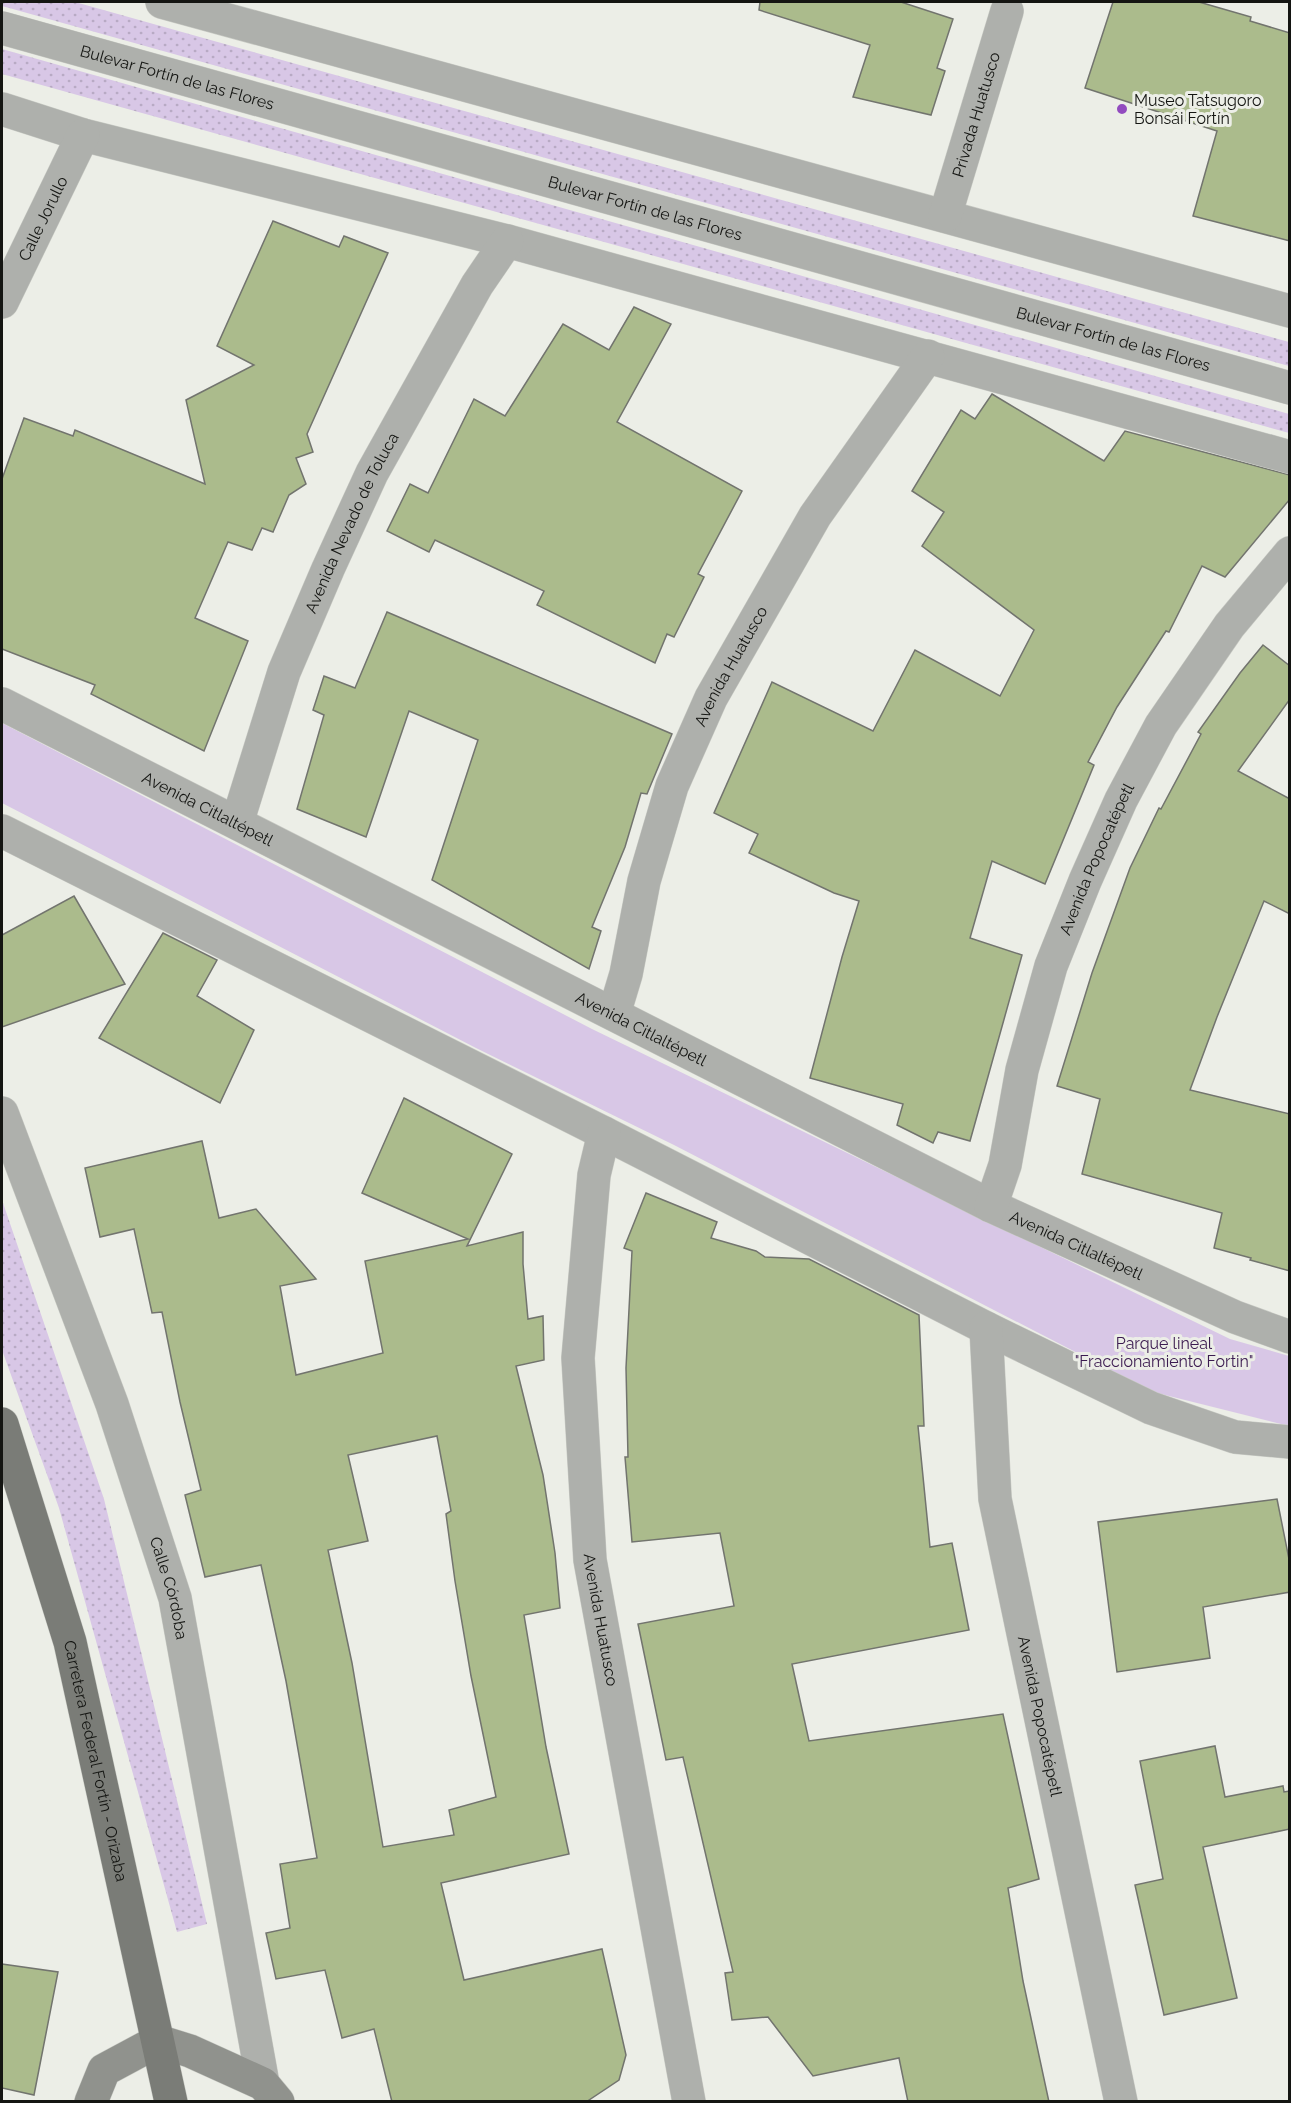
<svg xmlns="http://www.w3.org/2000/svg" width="1291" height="2103" font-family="Raleway,sans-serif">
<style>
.grass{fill:url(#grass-dots)}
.park{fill:#d8c7e6}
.building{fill:#abbb8c;stroke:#72746e;stroke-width:1.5;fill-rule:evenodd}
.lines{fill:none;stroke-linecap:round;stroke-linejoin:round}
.street-casing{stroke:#c9cbc5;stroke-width:34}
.secondary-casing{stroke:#c9cbc5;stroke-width:34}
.primary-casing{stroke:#c9cbc5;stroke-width:34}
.street{stroke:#aeb0ac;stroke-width:33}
.secondary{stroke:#90928d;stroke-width:33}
.primary{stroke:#7a7c77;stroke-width:33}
.poi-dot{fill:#924bbf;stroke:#eceee7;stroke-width:2}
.labels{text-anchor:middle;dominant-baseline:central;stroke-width:6;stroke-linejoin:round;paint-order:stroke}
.street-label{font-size:16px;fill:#141512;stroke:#eceee7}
.poi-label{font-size:16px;fill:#141512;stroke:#eceee7;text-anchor:start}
.park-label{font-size:16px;fill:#3b1b50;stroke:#eceee7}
</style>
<defs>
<pattern id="grass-dots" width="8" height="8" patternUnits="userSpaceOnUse" patternTransform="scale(1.5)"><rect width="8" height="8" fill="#d8c7e6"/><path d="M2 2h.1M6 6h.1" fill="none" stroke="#b8aac4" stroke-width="1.8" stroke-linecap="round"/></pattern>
</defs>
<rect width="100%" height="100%" fill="#eceee7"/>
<g class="grass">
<path d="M2,2H75L1289,342V366L2,6Z"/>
<path d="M2,49L1289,414V433L2,74Z"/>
<path d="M2,1200L104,1499L207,1924L177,1932L59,1508L2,1350Z"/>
</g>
<path class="park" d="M2,723L592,1029L1230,1339L1289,1356V1426L1153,1392L674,1145L476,1048L2,803Z"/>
<g class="building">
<path d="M760,2H901L953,19L937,68L945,71L931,115L853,97L870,45L759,10Z"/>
<path d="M1113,2H1199L1251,17L1250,21L1290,33V241L1193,216L1217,131L1085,88Z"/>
<path d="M273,221L339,247L344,236L388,253L307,434L313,452L296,458L306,484L289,495L273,532L262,528L252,550L228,542L195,618L248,641L204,751L91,694L95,685L2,649V479L24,418L73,436L75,430L205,484L186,400L254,365L217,346Z"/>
<path d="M634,307L671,324L617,422L742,491L698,574L704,577L674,637L667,634L655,663L537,605L544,591L435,540L429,552L387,531L410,484L428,493L474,399L505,416L563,324L609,350Z"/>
<path d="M992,394L1104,461L1125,431L1290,475V499L1225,577L1202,566L1169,632L1166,631L1117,707L1088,762L1094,765L1045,884L992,861L970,938L1022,955L970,1141L938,1132L933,1143L897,1125L903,1104L810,1078L842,957L859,901L834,893L749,853L758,834L714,813L772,682L873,731L915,650L1000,696L1034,630L922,546L944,512L912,491L961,410L975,419Z"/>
<path d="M387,612L672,734L647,794L641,793L625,847L592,927L601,931L589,969L432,880L478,740L409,711L366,837L297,809L324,715L313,710L324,676L355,688Z"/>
<path d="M1263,645L1290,666V699L1238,771L1290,799V914L1264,901L1217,1017L1190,1090L1290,1114V1271L1250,1260L1251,1258L1214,1248L1222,1213L1082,1174L1100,1099L1057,1086L1092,973L1130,868L1159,808L1161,809L1201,734L1198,732L1240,673Z"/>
<path d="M74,896L125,984L2,1027V935Z"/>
<path d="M163,933L217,960L197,996L254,1030L220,1103L99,1038Z"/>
<path d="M404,1098L512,1154L467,1246L523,1232V1264L528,1319L543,1316L544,1360L516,1366L543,1475L555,1553L560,1608L524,1615L546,1747L569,1854L441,1883L464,1980L602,1949L626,2055L619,2080L586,2102H392L374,2029L342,2038L325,1970L276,1979L266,1933L290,1928L280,1864L317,1858L286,1681L261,1565L205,1577L185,1495L201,1490L180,1402L162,1312L152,1313L134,1229L100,1237L85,1168L202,1141L219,1218L256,1209L316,1279L280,1286L296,1375L383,1353L365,1261L468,1239L362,1193ZM437,1436L451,1511L446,1514L455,1581L471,1676L496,1797L449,1810L454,1835L383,1847L352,1663L328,1550L368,1541L348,1455Z"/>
<path d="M646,1193L717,1222L711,1238L756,1251L765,1257L809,1259L919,1315L924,1426H918L930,1547L952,1543L969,1630L792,1664L809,1741L1003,1714L1039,1879L1008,1888L1023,1981L1049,2102H908L899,2058L813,2076L768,2017L732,2020L725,1973L733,1972L683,1757L666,1760L638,1624L734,1606L720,1533L632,1542L625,1457H628L626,1368L632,1251L624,1248Z"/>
<path d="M1277,1499L1290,1564V1592L1203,1607L1210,1658L1117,1672L1098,1522Z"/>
<path d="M1215,1746L1225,1797L1283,1786L1284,1792L1290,1791V1829L1203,1847L1237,1998L1164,2015L1135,1885L1163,1879L1140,1761Z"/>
<path d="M2,1964L58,1972L34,2095L2,2088Z"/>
</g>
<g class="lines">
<g class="street-casing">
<g id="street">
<path d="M162,2L1290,311"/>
<path id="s1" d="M2,28L1290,388"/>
<path d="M2,109L83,135L507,241L1290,457"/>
<path id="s2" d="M945,216L1007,11"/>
<path id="s3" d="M2,302L83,135"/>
<path id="s4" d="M2,704L991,1206L1235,1317L1290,1337"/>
<path id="s5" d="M237,823L284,672L328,569L372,473L477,285L507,241"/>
<path d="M2,831L604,1133L986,1328L1151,1408L1235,1437L1290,1442"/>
<path id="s6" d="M614,1014L626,974L644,881L672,786L711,698L815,516L928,356"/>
<path id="s7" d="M2,1113L112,1404L175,1598L263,2084"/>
<path id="s8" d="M604,1133L594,1175L578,1358L590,1560L689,2102"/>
<path id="s9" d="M991,1206L1005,1165L1022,1070L1051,966L1085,881L1121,800L1161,725L1229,626L1290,553"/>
<path id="s10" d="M986,1328L995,1499L1121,2102"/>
</g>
</g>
<g class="secondary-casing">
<path id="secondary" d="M91,2102L104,2070L158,2041L190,2051L263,2084L278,2102"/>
</g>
<g class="primary-casing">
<g id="primary">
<path id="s11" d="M2,1424L70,1642L171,2102"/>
</g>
</g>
<use href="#street" class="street"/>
<use href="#secondary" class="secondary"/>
<use href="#primary" class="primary"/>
</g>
<circle class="poi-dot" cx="1122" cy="109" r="6"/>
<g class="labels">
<g class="street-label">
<text stroke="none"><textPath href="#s1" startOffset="182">Bulevar Fortín de las Flores</textPath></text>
<text stroke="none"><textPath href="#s2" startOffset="106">Privada Huatusco</textPath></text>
<text stroke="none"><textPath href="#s1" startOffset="668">Bulevar Fortín de las Flores</textPath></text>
<text stroke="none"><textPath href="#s3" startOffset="93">Calle Jorullo</textPath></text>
<text stroke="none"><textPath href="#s1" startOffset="1154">Bulevar Fortín de las Flores</textPath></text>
<text stroke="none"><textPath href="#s5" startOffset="322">Avenida Nevado de Toluca</textPath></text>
<text stroke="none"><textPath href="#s6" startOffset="369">Avenida Huatusco</textPath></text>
<text stroke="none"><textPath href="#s4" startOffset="231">Avenida Citlaltépetl</textPath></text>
<text stroke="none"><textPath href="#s9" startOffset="364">Avenida Popocatépetl</textPath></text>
<text stroke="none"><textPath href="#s4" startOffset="717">Avenida Citlaltépetl</textPath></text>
<text stroke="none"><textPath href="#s4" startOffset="1203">Avenida Citlaltépetl</textPath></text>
<text stroke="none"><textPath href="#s7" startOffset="504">Calle Córdoba</textPath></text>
<text stroke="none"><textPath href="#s8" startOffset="490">Avenida Huatusco</textPath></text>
<text stroke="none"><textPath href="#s10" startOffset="393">Avenida Popocatépetl</textPath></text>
<text stroke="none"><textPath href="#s11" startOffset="350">Carretera Federal Fortín - Orizaba</textPath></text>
</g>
<g class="poi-label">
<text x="1134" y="100">Museo Tatsugoro<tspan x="1134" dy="18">Bonsái Fortín</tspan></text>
</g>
<g class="park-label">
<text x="1164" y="1343">Parque lineal<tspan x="1164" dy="18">"Fraccionamiento Fortin"</tspan></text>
</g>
</g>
<rect width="1291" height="2103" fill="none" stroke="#141512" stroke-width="6"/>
</svg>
